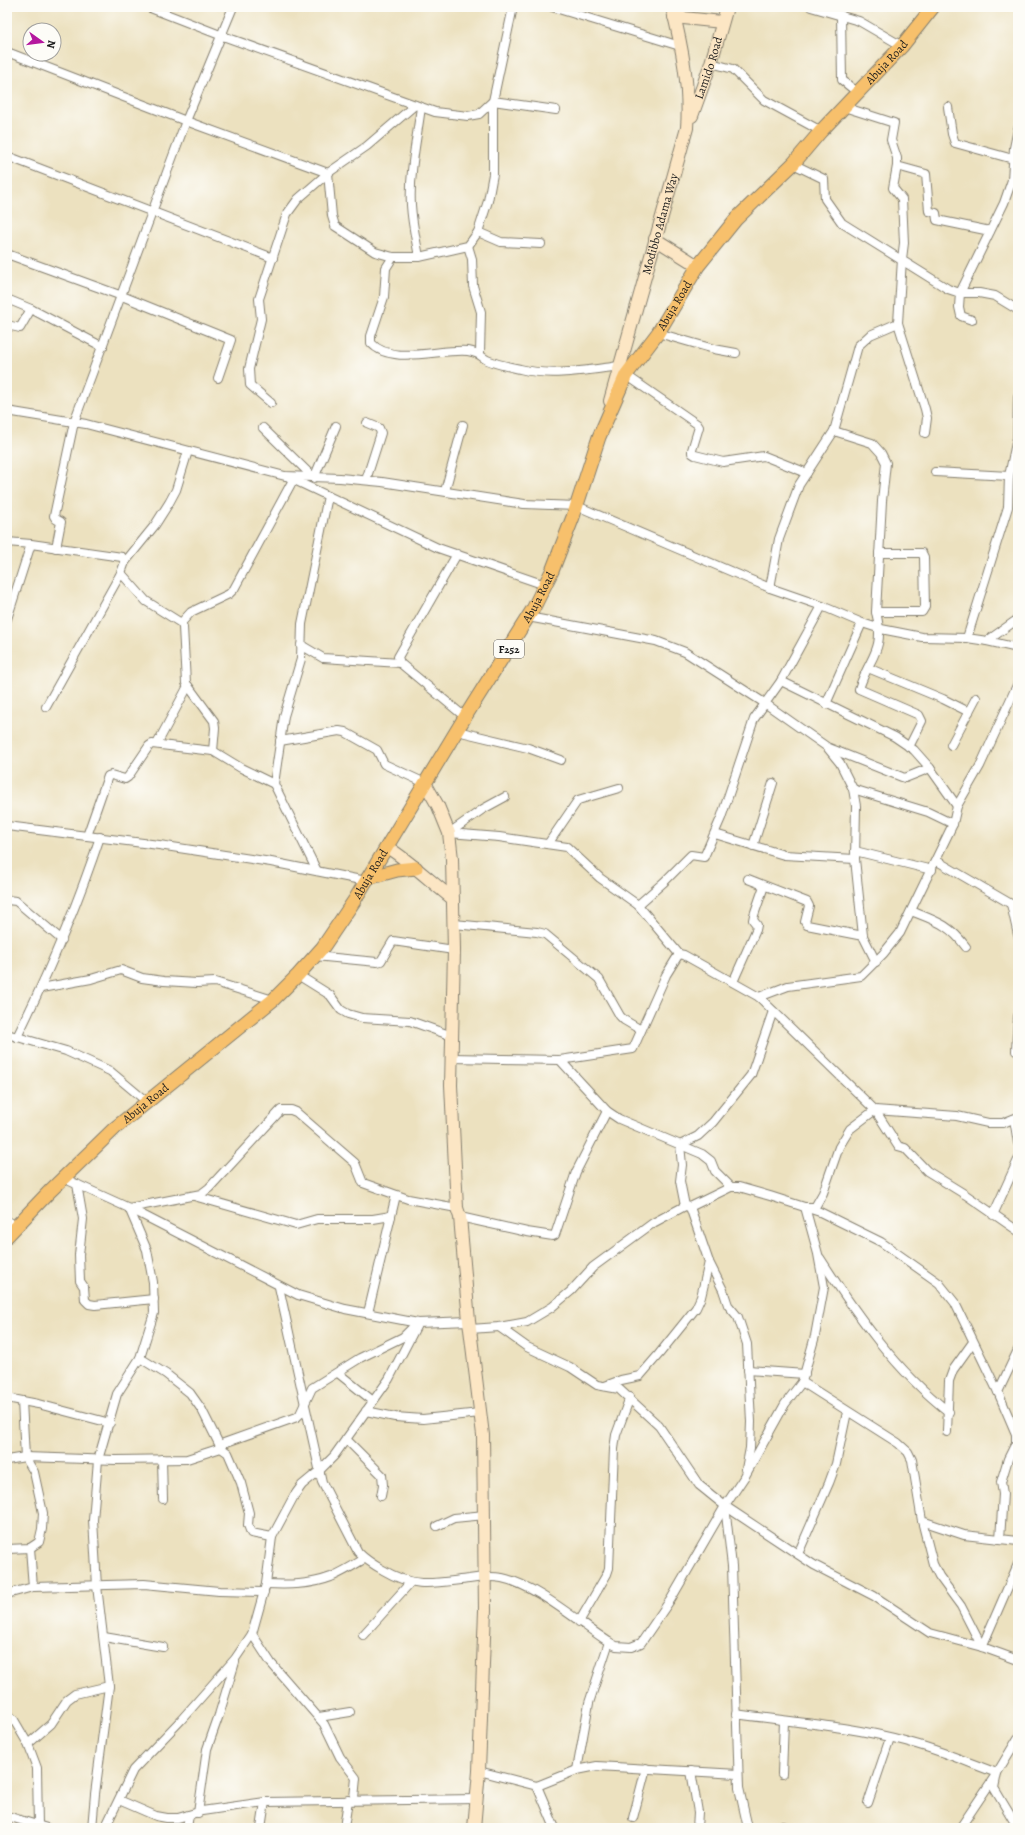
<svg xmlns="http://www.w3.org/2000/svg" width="1025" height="1835" font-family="Alegreya,serif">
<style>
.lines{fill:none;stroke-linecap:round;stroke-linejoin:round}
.street-casing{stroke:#847e6e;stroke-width:10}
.secondary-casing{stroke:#847e6e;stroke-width:14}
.primary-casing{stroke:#847e6e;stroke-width:15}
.street{stroke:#fff;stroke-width:8}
.secondary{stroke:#fce6c4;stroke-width:12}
.primary{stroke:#f7c06c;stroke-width:13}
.labels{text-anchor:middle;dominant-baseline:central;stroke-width:3;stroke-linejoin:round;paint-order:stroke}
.shield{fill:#fdfcf7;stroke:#605f5e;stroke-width:1}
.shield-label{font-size:11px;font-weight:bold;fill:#1c1c1c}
.street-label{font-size:12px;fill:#1c1c1c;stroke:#fdfcf7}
</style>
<rect width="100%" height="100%" fill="#fdfcf7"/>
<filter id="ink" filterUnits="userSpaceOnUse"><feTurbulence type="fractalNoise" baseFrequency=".025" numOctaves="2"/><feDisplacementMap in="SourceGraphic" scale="8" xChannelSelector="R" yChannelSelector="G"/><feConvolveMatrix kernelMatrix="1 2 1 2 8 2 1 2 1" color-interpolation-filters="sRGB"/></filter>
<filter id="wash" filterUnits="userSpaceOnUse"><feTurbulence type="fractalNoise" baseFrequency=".012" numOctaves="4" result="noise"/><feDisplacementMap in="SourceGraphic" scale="16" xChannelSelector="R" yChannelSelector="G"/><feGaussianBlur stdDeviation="0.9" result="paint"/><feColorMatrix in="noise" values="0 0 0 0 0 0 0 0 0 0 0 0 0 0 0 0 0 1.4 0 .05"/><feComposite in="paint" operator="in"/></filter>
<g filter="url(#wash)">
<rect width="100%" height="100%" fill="#ece1bf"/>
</g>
<g filter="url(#ink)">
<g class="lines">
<g class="street-casing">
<g id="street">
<path d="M148,7L220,35L435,112L468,116L479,114L493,101L556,110"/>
<path d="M552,7L680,46"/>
<path d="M811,7L859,21L902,46"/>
<path d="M841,15L842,80L858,93"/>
<path d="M7,52L186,121L328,173L332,216L335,226L375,252L393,257H419L468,246L478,232L488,201L493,174V101L513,7"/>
<path d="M711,63L733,69L764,100L821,131"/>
<path d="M844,107L894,123L891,140L897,158V166L926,174L929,211L936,213L937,220L990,231"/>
<path d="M948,107L952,134L955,143L1013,159"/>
<path d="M7,156L273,258"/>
<path d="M793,164L824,179L825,199L842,223L948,289L960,293H979L995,296L1018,310"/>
<path d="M897,166L893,188L902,199L904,243L902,259L898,323L925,409L927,418L925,433"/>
<path d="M478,232L501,242L541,244"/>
<path d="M468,246L472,259L473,286L481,312L480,353"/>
<path d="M7,254L122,296L231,340L218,378"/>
<path d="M393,257L386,268L384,297L371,336V343C392,366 441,348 468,351C479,353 479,355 487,360C496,364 510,367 520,369C552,377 587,370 620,366"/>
<path d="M419,257C416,240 412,223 411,205C409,174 417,138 421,107"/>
<path d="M7,299L31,309L103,347"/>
<path d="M972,320L961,316L959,307L960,293L1004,203L1012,180L1014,148L1018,129"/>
<path d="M7,325L20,328L31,309"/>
<path d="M658,333L714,349L736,353"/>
<path d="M626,375L697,424L699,427L692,450V453L695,455L723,462L764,456L807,473"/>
<path d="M271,403L250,385L249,369L261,319L259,299L287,214L298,199L328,173L367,146L415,105"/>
<path d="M7,411L86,424L285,476L340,478L382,482L524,504L577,506L770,588L822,606L862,623L881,629L922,637L967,638L987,641L1018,619"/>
<path d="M263,428L314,478L336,426"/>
<path d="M834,431L872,443L881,453L886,463L882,501L876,612C886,652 869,656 859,689L919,715L922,721L909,747"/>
<path d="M935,472L1009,476"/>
<path d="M290,478L438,548L545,585"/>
<path d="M366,480L381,433L379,428L367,423"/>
<path d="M445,491L463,425"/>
<path d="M7,542L31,544L122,557L125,562"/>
<path d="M56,548L61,522L56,519L54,516L74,422L186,121L233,7"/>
<path d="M457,554L398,657L400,663L465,717"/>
<path d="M121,573L146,601L181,623L183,627L186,683L214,721L215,728L213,751"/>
<path d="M770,588L779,539L799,485L834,431L858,346L870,335L898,323"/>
<path d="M876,612H922L925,607L924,557L922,553H879"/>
<path d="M528,617L656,641L685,652L766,704L827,747L840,763L853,789L856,806L855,859L863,936L876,962"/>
<path d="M7,619L31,544"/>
<path d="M181,623L191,612L229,594L234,589L293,480"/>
<path d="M967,638L1008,507L1009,476L1017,438L1018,397"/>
<path d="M987,641L1018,648"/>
<path d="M301,645L323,658L400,663"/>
<path d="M868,668L943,699L969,712"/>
<path d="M781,681L895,737L914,750L930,768L957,806"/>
<path d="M826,704L862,623"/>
<path d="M46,707L121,573L125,562L155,525L169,503L176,490L188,451"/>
<path d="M457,731L528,748L561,760"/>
<path d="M280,741L339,731L345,732L377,750L384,764L425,783"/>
<path d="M157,744L188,686"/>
<path d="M951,745L976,698"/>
<path d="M829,748L902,777L905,778L930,768"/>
<path d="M853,789L928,812L953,824"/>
<path d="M7,826L159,845L271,862L366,881"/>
<path d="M449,833L499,837L567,847L570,850L600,878L638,905L679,954L684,955L759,997L875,1110L898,1146L905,1148L927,1171L966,1195L1018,1231"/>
<path d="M449,833L483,809L505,797"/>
<path d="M715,834L784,855L855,859"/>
<path d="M87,836L108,776L111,775L125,779L128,777L149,746L152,744L213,751L241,768L274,784"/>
<path d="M548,844L578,800L619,788"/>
<path d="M753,846L773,783"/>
<path d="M855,851L932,870"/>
<path d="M937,861L1018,908"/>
<path d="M317,871L274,784L284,716L301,659L302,624L328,496"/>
<path d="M748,879L807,902L809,906L805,922L807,925L863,936"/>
<path d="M7,900L16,901L62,940"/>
<path d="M1011,904L1018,935"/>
<path d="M638,905L664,882L691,855L704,857L721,818L754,719L781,681L822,606"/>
<path d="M911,911C936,921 949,924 966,947"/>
<path d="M454,924L537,932L545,934L599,979L620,1016L624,1020L641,1030"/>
<path d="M315,956L377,962L381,961L393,941L454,950"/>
<path d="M298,975L330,995L341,1010L348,1014L362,1018L410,1021L452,1036"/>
<path d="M733,982L756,930L757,925L753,920L754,915L764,886"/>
<path d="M41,988L91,979L121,970L142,978L164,981L197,983L215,982L273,1000"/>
<path d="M759,997L788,986L861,976L883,954L900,933L953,824L957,806L980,766L1018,683"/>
<path d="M7,1034L66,1051L110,1071L147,1102"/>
<path d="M17,1037C49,972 77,906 100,837"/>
<path d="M1016,1051L1018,1016"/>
<path d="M452,1058L560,1060L633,1049L666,975L679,954"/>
<path d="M560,1060L607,1111L619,1119L702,1154L711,1161L715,1171L731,1187H739L770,1196L820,1212L881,1242L939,1283L955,1303L998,1392L1016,1434V1443L1008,1459L1001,1482L1003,1494L1000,1539"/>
<path d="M1014,1119L1018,1143"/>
<path d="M63,1178L129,1208L298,1295L345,1309L418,1323L469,1321"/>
<path d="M77,1184L83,1219L79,1255L80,1281L84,1287L85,1300L89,1304L95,1305L154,1299"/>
<path d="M194,1196L296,1225L317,1219H373L391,1216"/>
<path d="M685,1206L680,1181L682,1165L680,1145L698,1136L713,1122L751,1075L773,1011"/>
<path d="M690,1207L709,1262L723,1290L728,1305L738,1317L747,1344L751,1422L750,1448L746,1469"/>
<path d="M808,1207H815L823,1193L839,1147L850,1129L875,1110L957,1116L988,1123H1003L1018,1117"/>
<path d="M993,1215L1018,1160"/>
<path d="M460,1217L527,1232L553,1236L555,1235L576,1172L607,1111"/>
<path d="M7,1221L17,1226"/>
<path d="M820,1258C856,1314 896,1371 949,1412"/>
<path d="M279,1287L322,1482L358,1552C366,1560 374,1565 383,1570C415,1589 434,1583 469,1579C480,1577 491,1576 502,1578C538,1586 578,1622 609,1642L616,1646L631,1647L641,1643L671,1599L725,1506L745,1476L785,1404L802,1382L815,1336L824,1287L818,1254L805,1207"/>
<path d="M368,1313L396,1195"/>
<path d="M499,1327L527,1347L570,1367L597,1385L619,1389L659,1426L699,1485L725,1506L814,1565L874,1596L930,1633L982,1647L1018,1660"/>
<path d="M470,1329L499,1327L527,1322L552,1307L571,1291L593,1267L653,1223L685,1206L690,1207L731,1187"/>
<path d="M140,1358L166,1374L190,1393L202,1410L221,1448L228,1453L241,1483L249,1513L248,1525L251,1533L272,1537"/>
<path d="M748,1370L805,1374"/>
<path d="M338,1373L373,1401"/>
<path d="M802,1382L898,1443L908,1452L912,1460L922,1521L964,1535L1018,1541"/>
<path d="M605,1386L621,1380L640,1376L659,1354L696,1308L701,1297L709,1262"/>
<path d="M998,1392L1018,1350"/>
<path d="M7,1398L38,1404L110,1423"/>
<path d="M366,1411L395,1417L423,1419L480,1413"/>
<path d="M947,1432L949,1381L953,1370L973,1342"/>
<path d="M346,1439L382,1475L383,1485L381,1496"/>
<path d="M162,1459L163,1499"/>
<path d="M7,1460L25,1457L116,1460L187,1459L221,1448L224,1443L297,1417L300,1414L312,1388L360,1358L403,1337L412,1328"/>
<path d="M725,1506L732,1566L739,1788L748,1828"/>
<path d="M922,1521L933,1564L939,1576L961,1606L982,1647"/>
<path d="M437,1526L454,1518L485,1515"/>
<path d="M30,1548L33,1587"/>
<path d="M7,1549L30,1548L39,1542L42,1529L43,1513L34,1472L25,1457L22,1401"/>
<path d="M798,1554L829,1483L836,1464L847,1412"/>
<path d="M266,1584C288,1585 310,1585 331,1577C343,1572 354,1565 364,1559"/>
<path d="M7,1594L33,1587L144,1584L219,1591L264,1592"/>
<path d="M579,1622L607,1574L609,1568L614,1449L616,1435L630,1397"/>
<path d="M252,1634L271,1663L324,1724L340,1757L356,1778L354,1798L356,1800"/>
<path d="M363,1635L410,1583"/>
<path d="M104,1637L163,1647"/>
<path d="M982,1647L1018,1564"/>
<path d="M7,1713L14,1720L28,1744L37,1768L38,1826"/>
<path d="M736,1714C792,1722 850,1726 905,1741C937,1749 967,1762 997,1773L994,1788L1018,1828"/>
<path d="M319,1717L350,1712"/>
<path d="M28,1744L51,1724L67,1700L75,1694L109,1686"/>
<path d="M577,1770L589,1703L609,1642"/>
<path d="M479,1771L537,1786L577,1770L597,1766L738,1774"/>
<path d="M691,1771L698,1812L697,1828"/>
<path d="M782,1774L784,1721"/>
<path d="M537,1786L555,1828"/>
<path d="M119,1800L156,1816L167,1818H178L202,1811L265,1802L478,1799"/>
<path d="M868,1803L890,1738"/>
<path d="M198,1813L207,1749L219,1715L235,1662"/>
<path d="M7,1816L47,1828"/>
<path d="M633,1818L646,1768"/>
<path d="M92,1828L95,1794L109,1686L97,1586L93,1520L98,1460L117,1394L140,1358L154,1313L153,1282L147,1250L129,1208L201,1194L209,1188L281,1110H291L296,1112L355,1163L363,1183L408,1199L457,1208"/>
<path d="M105,1828L133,1770L181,1720L235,1659L252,1634L266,1584L272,1537L294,1496L302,1485L319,1471L334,1456L389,1379L418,1323"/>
<path d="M187,1828L189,1815"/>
<path d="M261,1828L265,1802"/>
<path d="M344,1828L348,1800"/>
<path d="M781,1828L783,1826L791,1828"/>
<path d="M960,1828L997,1773L1018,1738"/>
</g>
</g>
<g class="secondary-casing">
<g id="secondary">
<path d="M674,17L722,22"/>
<path id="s1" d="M692,116L711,63L727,7"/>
<path d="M655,239L698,266"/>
<path id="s2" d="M610,401L687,128C690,87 682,47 672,7"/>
<path d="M425,783L438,806L449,833L452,859L454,950L451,1085L457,1208L460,1217L469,1321L483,1435L485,1610L479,1771L474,1828"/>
<path d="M387,847C411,862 431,882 453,899"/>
</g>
</g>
<g class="primary-casing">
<g id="primary">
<path d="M368,878L397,870L416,868"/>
<path id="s3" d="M7,1236L50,1191L115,1128L273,1000L298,975L323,947L354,901L465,717L533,609L552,571L573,517L599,437L626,375L658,333L698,266L736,219L793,164L821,131L902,46L933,7"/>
</g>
</g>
<use href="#street" class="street"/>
<use href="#secondary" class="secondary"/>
<use href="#primary" class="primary"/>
</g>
</g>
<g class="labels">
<rect class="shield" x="494" y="640" width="30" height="18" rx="3"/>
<g class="shield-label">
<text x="509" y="649">F252</text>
</g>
<g class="street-label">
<text stroke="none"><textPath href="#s3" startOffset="1488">Abuja Road</textPath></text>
<text stroke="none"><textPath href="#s1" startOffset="51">Lamido Road</textPath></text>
<text stroke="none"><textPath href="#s2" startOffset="184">Modibbo Adama Way</textPath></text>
<text stroke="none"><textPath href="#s3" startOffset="1164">Abuja Road</textPath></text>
<text stroke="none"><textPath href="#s3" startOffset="840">Abuja Road</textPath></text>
<text stroke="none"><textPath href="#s3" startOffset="516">Abuja Road</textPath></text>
<text stroke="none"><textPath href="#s3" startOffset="192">Abuja Road</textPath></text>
</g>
</g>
<rect width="1025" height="1835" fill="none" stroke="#fdfcf7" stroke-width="24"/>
<g transform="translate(42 42) rotate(104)"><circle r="19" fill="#fdfcf7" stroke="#a3a29f"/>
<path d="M0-3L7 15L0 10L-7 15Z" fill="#b5179e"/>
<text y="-6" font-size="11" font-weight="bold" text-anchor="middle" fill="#1c1c1c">N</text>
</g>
</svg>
